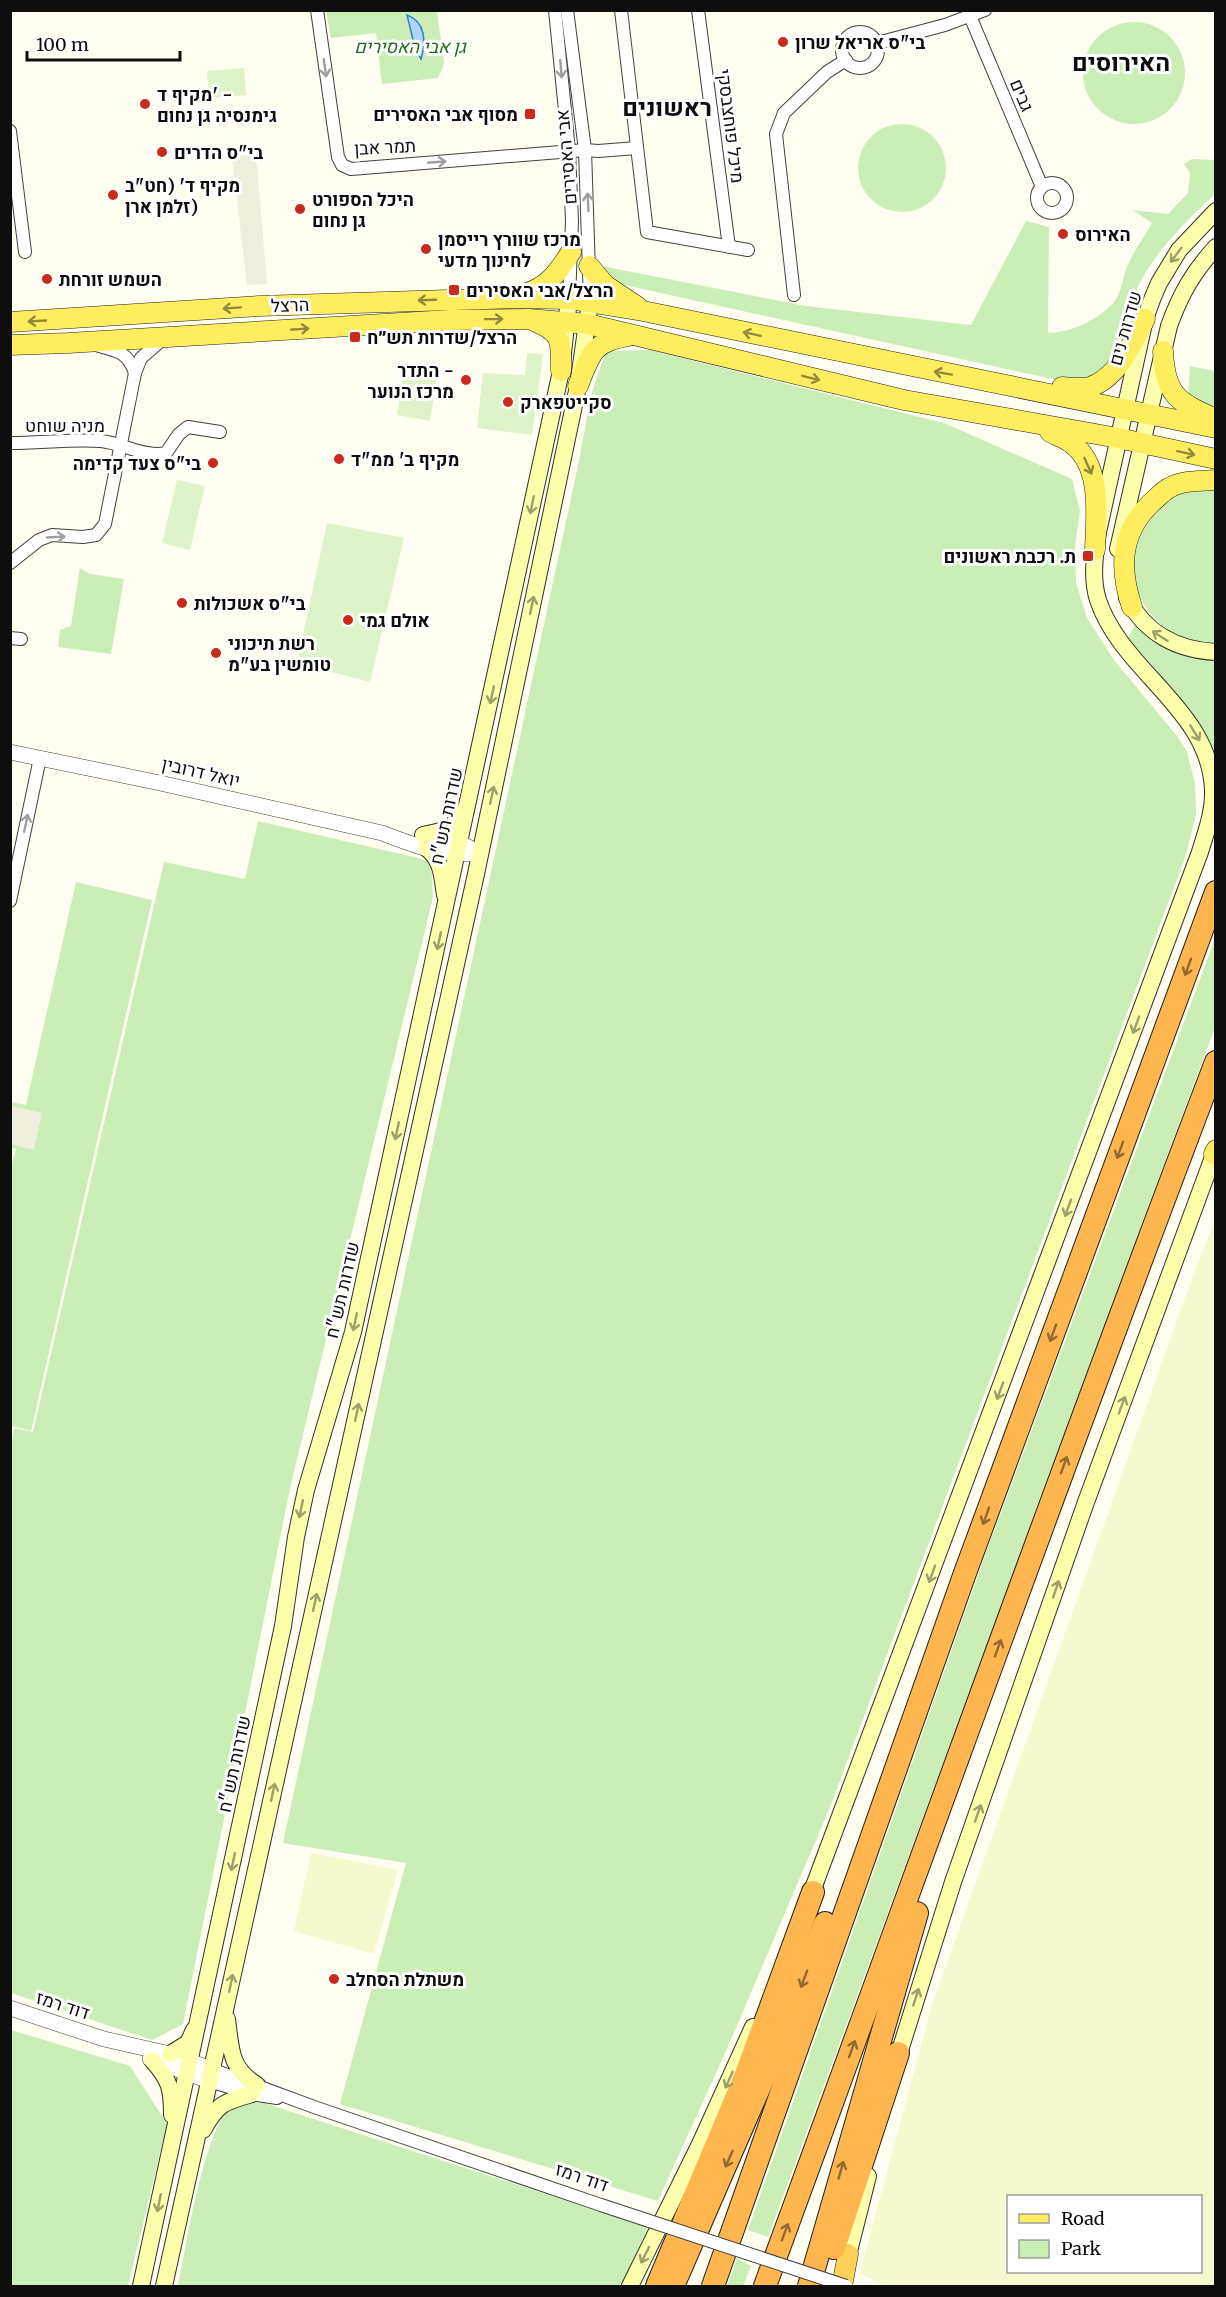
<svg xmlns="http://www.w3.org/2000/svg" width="1226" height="2297" font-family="Merriweather,Heebo,serif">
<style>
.farmland{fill:#f6f8cd;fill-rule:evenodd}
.green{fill:#cbedb6}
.pitch{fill:#dff3c8}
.plaza{fill:#f0eedd}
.water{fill:#b0d5fb;stroke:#317fd7;stroke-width:1.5}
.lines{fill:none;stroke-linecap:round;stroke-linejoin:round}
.minor-casing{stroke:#414141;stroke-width:14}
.tertiary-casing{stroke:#414141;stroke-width:16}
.secondary-casing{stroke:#303030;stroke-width:18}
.primary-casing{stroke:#1f1f1f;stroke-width:21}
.trunk-casing{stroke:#1f1f1f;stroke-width:21}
.motorway-casing{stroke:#1f1f1f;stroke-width:24}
.minor{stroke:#fff;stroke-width:12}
.tertiary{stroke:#fff;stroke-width:15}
.secondary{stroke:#fdffab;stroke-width:16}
.primary{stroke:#ffed60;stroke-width:20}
.trunk{stroke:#ffd257;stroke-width:20}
.motorway{stroke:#ffb64e;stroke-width:22}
.minor-bridge-casing{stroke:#414141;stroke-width:14;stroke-linecap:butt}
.minor-bridge{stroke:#fff;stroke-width:12}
.oneway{stroke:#9f9f9f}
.oneway2{stroke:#9d9f6c}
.oneway3{stroke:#93893b}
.oneway4{stroke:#936a31}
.poi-dot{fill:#ca2a1b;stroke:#fff;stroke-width:2}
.labels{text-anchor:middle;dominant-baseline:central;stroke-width:6;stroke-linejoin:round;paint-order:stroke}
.poi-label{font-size:18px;font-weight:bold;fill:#0e0e0e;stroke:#fff;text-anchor:start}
.park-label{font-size:18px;font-style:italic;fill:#1f6c19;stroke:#fff}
.street-label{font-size:18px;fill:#0e0e0e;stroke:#fff}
.district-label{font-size:24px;font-weight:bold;fill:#0e0e0e;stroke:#fff}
</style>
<rect width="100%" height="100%" fill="#fffef0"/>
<g class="farmland">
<path d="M1215,1219V2286H885L860,2273L932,2005L1189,1287ZM1008,2196H1200V2272H1008Z"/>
<path d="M311,1853L398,1870L374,1954L294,1931Z"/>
</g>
<g class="green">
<path d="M326,11H437L444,62L443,67L438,78L382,84L376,33L331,38Z"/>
<circle cx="1134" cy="73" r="51"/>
<circle cx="902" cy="168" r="44"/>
<path d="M1192,159L1215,160V194C1183,224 1151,255 1133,297C1125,317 1120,353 1104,369C1092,382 1074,379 1057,380L620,284L596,265L806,306L971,325L1026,221L1049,227L1048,333C1070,333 1100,319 1114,302C1121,294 1123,277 1127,267C1133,252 1144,237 1152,223L1133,210L1168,214L1188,193L1190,173L1184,164Z"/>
<path d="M650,350L944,423L1072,479L1080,511L1075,546L1076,583L1087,618L1114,660L1177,736L1187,752L1195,783L1196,815L1185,858L830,1807L733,2035L658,2201L340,2104L406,1863L283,1843L579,461L591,395L606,351Z"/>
<path d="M1190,366L1215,371V406L1199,402L1188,397Z"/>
<path d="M1215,488V642C1203,644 1191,641 1179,636C1119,608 1116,521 1179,493C1189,488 1204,490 1215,488Z"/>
<path d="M80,568L90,574L124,579L111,654L58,647L60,630L71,626Z"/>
<path d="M1136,623L1215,658V764L1200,727L1187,706L1127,640Z"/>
<path d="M258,821L431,861L433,897L290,1488L183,2024L152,2040L11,1993V1447L14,1428L33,1432L164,862L245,879Z"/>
<path d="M76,882L152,900L31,1431L11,1426L10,1171L16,1149L11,1148V1102L26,1105Z"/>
<path d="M1215,939V1027L768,2237L748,2230L984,1558Z"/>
<path d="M11,2030L130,2066L167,2124L128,2286H11Z"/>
<path d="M261,2102L648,2227L621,2286H178C185,2253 205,2121 233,2106C240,2103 253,2103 261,2102Z"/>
<path d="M737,2258L751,2266L743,2286H727Z"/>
</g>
<g class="pitch">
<path d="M244,68L246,95L209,98L207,71Z"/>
<path d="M527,353L543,354L532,435L477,428L483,373L525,375Z"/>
<path d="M405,363L438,368L430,421L397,415Z"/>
<path d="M177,480L205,486L190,550L162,543Z"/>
<path d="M327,523L404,538L370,682L297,663Z"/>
</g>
<g class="plaza">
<path d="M256,154L267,284L247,285L232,156Z"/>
<path d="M11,1106L42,1113L34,1150L11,1144Z"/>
</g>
<path class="water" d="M407,15C426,22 426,42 421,59L415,48Z"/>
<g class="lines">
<g class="minor-casing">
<g id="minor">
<path d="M317,10L338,157L342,165L351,169L585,150L598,151L637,148"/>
<path d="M555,10L569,151L572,221L569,299"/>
<path d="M567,10L585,150L590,302"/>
<path d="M621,10L647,232L748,250"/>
<path d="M698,10L729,247"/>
<path d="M970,16L1042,187"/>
<circle cx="860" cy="50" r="18"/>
<path d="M877,43L945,25L985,10"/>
<path d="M10,131L25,252"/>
<circle cx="1052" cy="198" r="15"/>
<path d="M794,295L776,134L784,113L827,72L846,60"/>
<path d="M99,346C119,351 128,353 135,373"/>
<path d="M10,443C40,443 72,439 101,441C122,443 146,458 166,453L179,434L188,427L220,432"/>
<path d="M10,563L39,540L52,535L83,537L96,535L105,524L135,373L141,358L163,339"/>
<path d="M10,638L21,639"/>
<path d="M10,901L40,758"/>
<path d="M211,2069L317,2108L601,2205"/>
<path d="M209,2081L252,2094L277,2098"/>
</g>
</g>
<g class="tertiary-casing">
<g id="tertiary">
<path d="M10,752L160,783L382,833C416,846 442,857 480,853"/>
<path d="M423,835L460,843L470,848"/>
<path d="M10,2008L104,2039L170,2054L211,2069"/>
<path d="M150,2059L209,2081"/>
</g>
</g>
<g class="secondary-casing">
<g id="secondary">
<path d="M1118,549L1169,326C1180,295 1193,272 1216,247"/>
<path d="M1127,598C1145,633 1177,650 1216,652"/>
<path d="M423,835L450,829L464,810"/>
<path d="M426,848C442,859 442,876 445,895"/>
<path d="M808,1902L1200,852C1206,832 1214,811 1213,790C1210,709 1122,672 1098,600C1091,578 1095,554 1098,532L1145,319L1153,297L1159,283L1179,250L1216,211"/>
<path d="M227,2019C231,2048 229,2068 257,2085"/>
<path d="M170,2054L188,2043L194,2030"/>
<path d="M152,2060C170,2080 172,2089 172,2115"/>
<path d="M896,2063L953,1882L1086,1502L1216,1149"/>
<path d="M203,2130C218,2103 224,2102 252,2094"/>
<path d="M845,2267L868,2176"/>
<path d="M141,2286L283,1626L296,1537L306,1490L353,1332L561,371L569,299"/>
<path d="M164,2286L476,874L578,386L590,302"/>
<path d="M630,2286L700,2144L753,2027"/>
</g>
</g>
<g class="primary-casing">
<g id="primary">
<path d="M589,266L605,285L638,307"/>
<path d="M521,295C547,288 557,274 571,252"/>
<path d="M534,321C563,333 561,341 561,371"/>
<path d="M10,322L259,306L514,298L569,299L643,311L1216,428"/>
<path d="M10,345L68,343L450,320L529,319L588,324L904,400L1118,438L1216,459"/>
<path d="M1163,351C1165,395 1177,402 1216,419"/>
<path d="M578,386C591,353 592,342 629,336"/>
<path d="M1062,387C1071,388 1081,389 1090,387C1118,378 1132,343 1145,319"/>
<path d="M1050,432C1057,436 1065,438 1071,443C1103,465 1096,517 1095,550"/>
<path d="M1132,607C1119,568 1120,533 1151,503C1157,498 1163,491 1169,488C1183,480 1201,481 1216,480"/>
<path d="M1214,1154L1216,1150"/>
</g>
</g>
<g class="trunk-casing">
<path id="trunk" d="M842,2286L848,2254"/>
</g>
<g class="motorway-casing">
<g id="motorway">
<path d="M834,2248L898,2053"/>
<path d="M657,2286L745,2077L813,1892"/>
<path d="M673,2286L770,2063L825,1923"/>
<path d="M713,2286L965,1573L1216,892"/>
<path d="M765,2286C915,1878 1061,1469 1216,1062"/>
<path d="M809,2286L917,1913"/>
</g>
</g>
<use href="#minor" class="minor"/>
<use href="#tertiary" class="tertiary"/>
<use href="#secondary" class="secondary"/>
<use href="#primary" class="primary"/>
<use href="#trunk" class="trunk"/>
<use href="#motorway" class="motorway"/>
<g class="minor-bridge-casing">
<path id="minor-bridge" d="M601,2205L846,2286"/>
</g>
<use href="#minor-bridge" class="minor-bridge"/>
</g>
<defs><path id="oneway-shaft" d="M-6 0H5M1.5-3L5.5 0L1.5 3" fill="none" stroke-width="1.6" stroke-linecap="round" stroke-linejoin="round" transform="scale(1.5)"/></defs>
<g class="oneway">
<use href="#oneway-shaft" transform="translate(325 68) rotate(82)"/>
<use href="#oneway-shaft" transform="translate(561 69) rotate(85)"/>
<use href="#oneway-shaft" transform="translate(437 162) rotate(-5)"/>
<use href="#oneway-shaft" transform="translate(588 202) rotate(-93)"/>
<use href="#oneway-shaft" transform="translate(56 537) rotate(-3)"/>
<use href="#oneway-shaft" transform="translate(26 823) rotate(-78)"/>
</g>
<g class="oneway2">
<use href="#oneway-shaft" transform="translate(1176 255) rotate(127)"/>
<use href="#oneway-shaft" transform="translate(532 505) rotate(102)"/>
<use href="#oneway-shaft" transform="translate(532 605) rotate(-78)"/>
<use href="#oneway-shaft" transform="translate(1160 636) rotate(-147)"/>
<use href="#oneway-shaft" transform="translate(492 695) rotate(102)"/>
<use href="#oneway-shaft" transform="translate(1195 733) rotate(59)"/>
<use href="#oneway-shaft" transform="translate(492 795) rotate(-78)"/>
<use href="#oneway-shaft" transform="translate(439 941) rotate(102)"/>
<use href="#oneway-shaft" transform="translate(1136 1025) rotate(110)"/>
<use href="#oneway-shaft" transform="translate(397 1131) rotate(102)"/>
<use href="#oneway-shaft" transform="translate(1068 1208) rotate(110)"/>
<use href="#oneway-shaft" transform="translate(355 1322) rotate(102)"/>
<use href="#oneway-shaft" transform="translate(1000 1391) rotate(110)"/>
<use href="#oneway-shaft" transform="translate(1122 1405) rotate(-70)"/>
<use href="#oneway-shaft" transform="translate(357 1412) rotate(-78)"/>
<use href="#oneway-shaft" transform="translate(301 1509) rotate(102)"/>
<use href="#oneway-shaft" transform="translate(932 1574) rotate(110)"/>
<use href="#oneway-shaft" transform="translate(1056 1589) rotate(-71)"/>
<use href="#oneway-shaft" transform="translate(315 1602) rotate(-78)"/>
<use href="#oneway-shaft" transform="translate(273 1792) rotate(-78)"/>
<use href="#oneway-shaft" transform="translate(978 1813) rotate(-71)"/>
<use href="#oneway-shaft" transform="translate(233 1862) rotate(102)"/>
<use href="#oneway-shaft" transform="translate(231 1983) rotate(-78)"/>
<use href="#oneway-shaft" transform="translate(916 1997) rotate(-72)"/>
<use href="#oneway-shaft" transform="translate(729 2080) rotate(114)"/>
<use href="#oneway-shaft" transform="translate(159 2203) rotate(102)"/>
<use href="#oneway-shaft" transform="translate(645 2255) rotate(116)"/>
</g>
<g class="oneway3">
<use href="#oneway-shaft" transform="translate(427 300) rotate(178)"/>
<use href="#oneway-shaft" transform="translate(232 308) rotate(176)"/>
<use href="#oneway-shaft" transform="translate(494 319) rotate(-1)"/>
<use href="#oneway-shaft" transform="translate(37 321) rotate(177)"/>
<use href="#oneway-shaft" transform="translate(300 329) rotate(-4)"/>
<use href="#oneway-shaft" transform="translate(752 334) rotate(-168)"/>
<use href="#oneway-shaft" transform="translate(943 373) rotate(-170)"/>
<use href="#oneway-shaft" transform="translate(811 378) rotate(14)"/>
<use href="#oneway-shaft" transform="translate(1186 453) rotate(12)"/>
<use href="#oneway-shaft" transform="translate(1088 466) rotate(66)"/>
</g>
<g class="oneway4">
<use href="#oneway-shaft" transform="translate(1188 967) rotate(110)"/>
<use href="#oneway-shaft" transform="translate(1120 1150) rotate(110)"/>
<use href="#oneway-shaft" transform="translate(1053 1333) rotate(110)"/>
<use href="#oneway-shaft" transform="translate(1064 1465) rotate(-70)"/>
<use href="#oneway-shaft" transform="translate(986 1516) rotate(110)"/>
<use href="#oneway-shaft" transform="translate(998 1648) rotate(-70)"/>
<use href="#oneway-shaft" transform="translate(804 1979) rotate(111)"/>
<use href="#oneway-shaft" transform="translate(852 2049) rotate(-70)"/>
<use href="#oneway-shaft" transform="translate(729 2159) rotate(114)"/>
<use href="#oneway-shaft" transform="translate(841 2170) rotate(-74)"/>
<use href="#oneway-shaft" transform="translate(785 2232) rotate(-70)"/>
</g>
<g class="poi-dot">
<circle cx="783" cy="42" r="6"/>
<circle cx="145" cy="104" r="6"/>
<rect x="524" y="108" width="12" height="12" rx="3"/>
<circle cx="162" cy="152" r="6"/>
<circle cx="113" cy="195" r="6"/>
<circle cx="300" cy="209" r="6"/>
<circle cx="1063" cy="234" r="6"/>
<circle cx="426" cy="249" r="6"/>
<circle cx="47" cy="279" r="6"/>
<rect x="448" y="284" width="12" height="12" rx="3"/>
<rect x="349" y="331" width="12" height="12" rx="3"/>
<circle cx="466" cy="380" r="6"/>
<circle cx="508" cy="402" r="6"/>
<circle cx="339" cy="459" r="6"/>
<circle cx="213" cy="463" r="6"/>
<rect x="1082" y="550" width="12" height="12" rx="3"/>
<circle cx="182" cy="603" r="6"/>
<circle cx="348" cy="620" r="6"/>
<circle cx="216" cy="653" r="6"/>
<circle cx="334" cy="1979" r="6"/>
</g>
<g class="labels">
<g class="poi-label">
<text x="795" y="42">בי"ס אריאל שרון</text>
<text x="157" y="94">מקיף ד' -<tspan x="157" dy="21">גימנסיה גן נחום</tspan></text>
<text x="518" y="114" text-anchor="end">מסוף אבי האסירים</text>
<text x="174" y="152">בי"ס הדרים</text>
<text x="125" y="185">מקיף ד' (חט"ב<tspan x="125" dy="21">זלמן ארן)</tspan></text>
<text x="312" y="199">היכל הספורט<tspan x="312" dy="21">גן נחום</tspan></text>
<text x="1075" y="234">האירוס</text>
<text x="438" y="239">מרכז שוורץ רייסמן<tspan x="438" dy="21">לחינוך מדעי</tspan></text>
<text x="59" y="279">השמש זורחת</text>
<text x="466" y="290">הרצל/אבי האסירים</text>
<text x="367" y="337">הרצל/שדרות תש״ח</text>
<text x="454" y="370" text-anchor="end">התדר -<tspan x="454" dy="21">מרכז הנוער</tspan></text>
<text x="520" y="402">סקייטפארק</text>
<text x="351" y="459">מקיף ב' ממ"ד</text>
<text x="201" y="463" text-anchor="end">בי"ס צעד קדימה</text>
<text x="1076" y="556" text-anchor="end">ת. רכבת ראשונים</text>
<text x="194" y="603">בי"ס אשכולות</text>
<text x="360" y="620">אולם גמי</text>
<text x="228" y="643">רשת תיכוני<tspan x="228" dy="21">טומשין בע"מ</tspan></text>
<text x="346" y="1979">משתלת הסחלב</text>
</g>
<g class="park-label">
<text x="410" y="46">גן אבי האסירים</text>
</g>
<g class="street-label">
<text transform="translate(1022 95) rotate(67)">גבים</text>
<text transform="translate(731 126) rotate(83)">מיכל פוחצבסקי</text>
<text transform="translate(385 147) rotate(-3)">תמר אבן</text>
<text transform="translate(566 157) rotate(-95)">אבי האסירים</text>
<text transform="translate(290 305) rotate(-2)">הרצל</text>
<text transform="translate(1125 328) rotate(-74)">שדרות נים</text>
<text x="65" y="425">מניה שוחט</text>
<text transform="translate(201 772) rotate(13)">יואל דרובין</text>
<text transform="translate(446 816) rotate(-78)">שדרות תש"ח</text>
<text transform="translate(342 1290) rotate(-77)">שדרות תש"ח</text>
<text transform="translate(234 1764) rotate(-78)">שדרות תש"ח</text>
<text transform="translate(63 2005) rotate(18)">דוד רמז</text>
<text transform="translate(582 2177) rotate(19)">דוד רמז</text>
</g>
<g class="district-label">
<text x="1121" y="62">האירוסים</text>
<text x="667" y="107">ראשונים</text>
</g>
</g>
<rect width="1226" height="2297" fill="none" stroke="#0e0e0e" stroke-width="24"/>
<rect x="1007" y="2195" width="195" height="78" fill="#ffffff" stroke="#9f9f9f" stroke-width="1.5"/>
<rect x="1019" y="2214" width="30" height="9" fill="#ffed60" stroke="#9f9f9f" stroke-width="1.5"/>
<text x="1061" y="2225" font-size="18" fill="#0e0e0e">Road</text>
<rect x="1019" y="2240" width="30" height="18" fill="#cbedb6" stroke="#9f9f9f" stroke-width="1.5"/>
<text x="1061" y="2255" font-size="18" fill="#0e0e0e">Park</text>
<path d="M27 51v9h153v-9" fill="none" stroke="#0e0e0e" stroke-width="3"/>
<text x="36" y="51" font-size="18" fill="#0e0e0e" stroke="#ffffff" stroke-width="4.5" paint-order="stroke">100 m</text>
</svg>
